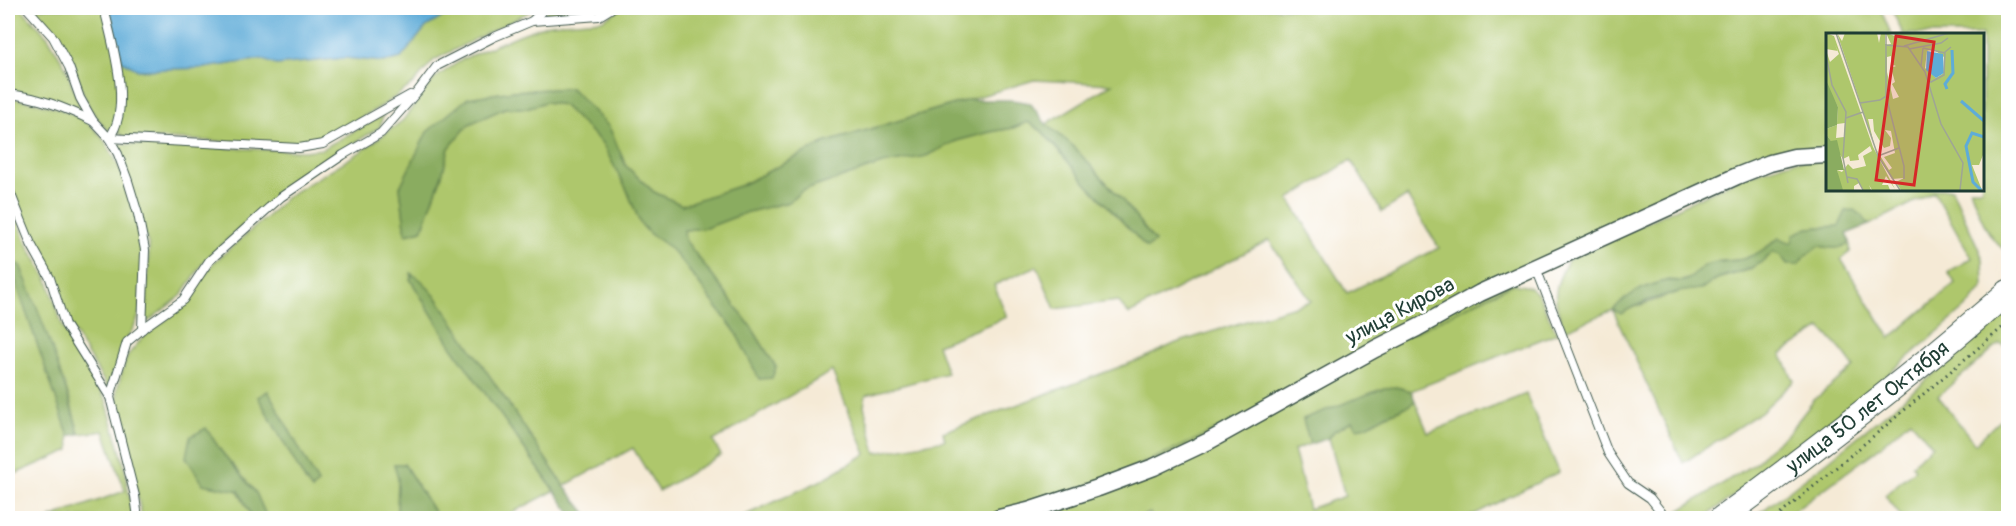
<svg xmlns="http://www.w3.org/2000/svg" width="2016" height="526" font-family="Pangolin,sans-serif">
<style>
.green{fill:#aec76c;stroke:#668250;stroke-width:1.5;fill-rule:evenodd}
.forest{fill:#8aac60;stroke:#54744a;stroke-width:1.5}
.water{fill:#5eacd8;stroke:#3e7486;stroke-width:1.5}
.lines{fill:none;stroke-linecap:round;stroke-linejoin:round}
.lane-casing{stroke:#3f574c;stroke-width:10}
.street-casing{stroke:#3f574c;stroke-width:19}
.secondary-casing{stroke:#3f574c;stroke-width:26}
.path{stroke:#3f574c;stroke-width:3;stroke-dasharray:1.5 4.5;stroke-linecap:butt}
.lane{stroke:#fff;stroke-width:8}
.street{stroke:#fff;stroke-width:16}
.secondary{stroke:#fff;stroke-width:24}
.labels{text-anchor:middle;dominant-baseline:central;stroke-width:6;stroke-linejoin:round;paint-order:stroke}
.street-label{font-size:21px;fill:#1f3d34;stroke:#fff}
.inset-river{fill:none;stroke:#5eacd8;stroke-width:3}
.inset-road{fill:none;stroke:#9fa595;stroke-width:1.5}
.view{fill:#d62828;fill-opacity:0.15;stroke:#d62828;stroke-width:3}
.inset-edge{fill:none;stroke:#1f3d34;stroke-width:3}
</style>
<rect width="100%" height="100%" fill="#fff"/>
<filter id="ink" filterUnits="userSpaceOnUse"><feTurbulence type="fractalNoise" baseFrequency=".0167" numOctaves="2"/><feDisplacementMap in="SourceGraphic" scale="12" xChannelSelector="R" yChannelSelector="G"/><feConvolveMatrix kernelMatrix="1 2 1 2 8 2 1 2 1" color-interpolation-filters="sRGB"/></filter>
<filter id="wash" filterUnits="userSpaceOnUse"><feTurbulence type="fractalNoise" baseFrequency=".008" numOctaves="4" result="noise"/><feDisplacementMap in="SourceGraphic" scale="24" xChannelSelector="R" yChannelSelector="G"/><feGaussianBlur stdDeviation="1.35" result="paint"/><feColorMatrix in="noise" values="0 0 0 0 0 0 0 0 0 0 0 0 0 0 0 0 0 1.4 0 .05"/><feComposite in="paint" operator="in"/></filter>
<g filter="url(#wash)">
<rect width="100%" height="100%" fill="#f5ead6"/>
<g class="green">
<path d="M8,8H21L48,37L65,66L82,111C58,102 34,92 8,90Z"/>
<path d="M33,8H109L122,61L138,70L204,68L262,59L276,65L345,58L384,62L401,58L426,27L449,13L451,8H537L434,60L413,84L385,104L325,139L302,145L123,137L119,132L107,130L90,109L63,44Z"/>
<path d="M550,8H604L598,12L551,13L541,17Z"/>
<path d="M622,8H1880L1891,34H1827V149L1741,169L1206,436L1113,476L1029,506L980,518H739L820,481L866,454L832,371L713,441L721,455L659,491L633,448L564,486L437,298L411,274L412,277L504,419L554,491L502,518H438L404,464H394L398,478L397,518H267L256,493L221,451L205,428L252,518H142L127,444L117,409V389L127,356L143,337L167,319L187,298L213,263L270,214L286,197L362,151L403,120L435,78L463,59L519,35L549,24L602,20ZM1034,80L1112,84L1046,124C1088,158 1122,199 1155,242L1147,248L1087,184L1042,131L1028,122L1013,128L990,132L956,141L926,156L882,164L802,191L789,202L748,212L706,228L683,230L685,240L752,328L776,367L760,379L735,331L684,264L669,247L650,234L640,223L627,190L602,143L563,105L546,102L526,108H505L469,124L449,148L442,175L422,230L406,234L400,187L468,98L513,91L571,88L609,127L626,166L654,192L682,205L742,185L824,143ZM1351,160L1382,212L1407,196L1439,248L1347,293L1289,199ZM1269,240L1311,301L1176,343L1144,358L943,432L945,440L876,453L864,406L866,395L947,373L937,345L1007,317L994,285L1037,266L1055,309L1118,301L1129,314ZM268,391L318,483L312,490L305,480L258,397Z"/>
<path d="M1891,8H2008V252C1986,240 1979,211 1970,189H1982V34H1903Z"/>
<path d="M8,98C33,101 64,107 86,122C117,143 139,213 141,249C142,262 141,274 141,286C140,295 141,305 139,314C136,328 130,331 125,342C119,357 115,374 109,390L71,327L53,275L32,239L8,178Z"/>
<path d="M383,115L380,127L310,171L274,198L206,259L181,296L146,323L149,247L116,144L304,151L322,149Z"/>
<path d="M1827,159V189H1952L1983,259L1984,286L1970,304L1835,420L1704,518H1668L1757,462L1766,451L1788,433L1815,399L1854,367L1843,352L1821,328L1781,354L1794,381L1761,412L1683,463L1613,310L1565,330C1552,297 1552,292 1568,260L1740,178L1794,161ZM1934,192L1972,258L1948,272L1955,283L1890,338L1841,259L1850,252V242C1840,250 1831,248 1819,246L1805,256L1780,255L1773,252L1764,261L1749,270L1717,279L1704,288L1682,291L1629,309L1667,280L1682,281L1696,276L1703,266L1720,261L1741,260L1758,253L1779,238L1793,244L1808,228L1840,226L1843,220L1863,217L1869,225Z"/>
<path d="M8,198L30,249L48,280L63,328L106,400L124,464L133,518H50L125,491L104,431L79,434L69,397L20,265L8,261Z"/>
<path d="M14,277L69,436L70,450L8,477V278Z"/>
<path d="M1513,284L1530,287L1538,294L1557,333L1411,391L1396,387L1303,419L1310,444L1294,450L1309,509L1345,496L1329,438L1334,431L1352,421L1367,426C1381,414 1401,413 1415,401L1428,433L1526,394L1559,472L1467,518H1152L1150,513L1137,518H1014L1054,509Z"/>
<path d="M2008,304V349L2000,343L1938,396L1975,444L2008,412V518H1902L1885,495L1915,469L1912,465L1932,445L1910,420L1874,452L1793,512L1797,518H1753L1829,460L1935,373Z"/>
</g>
<g class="forest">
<path d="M571,88L609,127L626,166L654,192L682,205L742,185L824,143L968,100H1012L1030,103L1046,124L1072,145L1124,202L1155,242L1147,248L1087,184L1042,131L1028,122L1013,128L990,132L956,141L926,156L882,164L802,191L789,202L748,212L706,228L684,230L685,240L752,328L776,367L772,378L759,379L735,331L684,264L669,247L650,234L640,223L627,190L602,143L563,105L546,102L526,108H505L469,124L449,148L442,175L422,230L406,234L400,187L427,132L468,98L513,91Z"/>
<path d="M1854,210L1863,217L1869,225L1846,234L1850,242C1840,251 1831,248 1819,246L1805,256L1798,265H1787L1780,255L1773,252C1755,271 1741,270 1719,278C1713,280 1709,286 1703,288C1697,290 1690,290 1684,291C1666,294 1636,303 1622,314L1613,310C1628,294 1644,286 1665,281C1671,280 1678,282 1684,281C1696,277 1697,269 1706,265C1718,260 1731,262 1743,259C1757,255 1768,247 1779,238L1792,243L1794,234L1808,228L1839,226L1846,211Z"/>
<path d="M8,261L20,265C43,320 63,377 79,434L69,436L14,277L8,278Z"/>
<path d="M411,273L421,280L437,298L564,486L590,518H574L452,347L410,279L412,277Z"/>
<path d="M1396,387L1411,391L1415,401L1408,406L1386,415L1367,426L1357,428L1352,421L1334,431L1329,438L1310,444L1303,419L1384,388Z"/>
<path d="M268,391L318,483L312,490L305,480L258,397Z"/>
<path d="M206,428L221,451L256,493L267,518H252L239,491L203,484L186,457L190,437Z"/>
<path d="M394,464H404L438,518H397L398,478Z"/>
</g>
<path class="water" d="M109,8H451L449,13L426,27L401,58L384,62L345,58L276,65L262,59L204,68L138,70L122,61Z"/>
</g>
<g filter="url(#ink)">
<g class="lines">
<g class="lane-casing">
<g id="lane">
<path d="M27,8L53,37L69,67L80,98L93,121L109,138L118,154L128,181L138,214L145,250L142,329"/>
<path d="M104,8C112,43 133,108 109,138"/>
<path d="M532,21L545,8"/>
<path d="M8,94C39,97 65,108 93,121"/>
<path d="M109,138L299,148L323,144L410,95"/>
<path d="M8,187L31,244L50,278L65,325L110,397"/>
<path d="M1536,268L1608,453L1628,483L1650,498L1666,518"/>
<path d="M138,518L135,496L110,397L127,342L146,326L183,300L209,261L281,197L343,155L381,133L418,91L437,66L494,37L532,21L599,16L612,8"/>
</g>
</g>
<g class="street-casing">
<path id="street" d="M999,518L1028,511L1098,488L1154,467L1209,441L1375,349L1417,328L1480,293L1737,176L1770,163L1794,157L1827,155"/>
</g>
<g class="secondary-casing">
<g id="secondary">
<path id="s1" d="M1722,518C1820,446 1917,372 2008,292"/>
</g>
</g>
<path class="path" d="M1776,518L2008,323"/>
<use href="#lane" class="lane"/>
<use href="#street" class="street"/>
<use href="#secondary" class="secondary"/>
</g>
</g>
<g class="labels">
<g class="street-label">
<text transform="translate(1400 311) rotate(-28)">улица Кирова</text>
<text stroke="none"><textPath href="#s1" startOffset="183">улица 50 лет Октября</textPath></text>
</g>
</g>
<g transform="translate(1826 33)">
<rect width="158" height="158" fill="#f5ead6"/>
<path d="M0,0L8,3L47,114L69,156L60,143L56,152H62L64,157H46L43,152L45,157H37L33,150L28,153V157H17L13,153L11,137L16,139L22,131L27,136L40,133L37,123L46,118L44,113L32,122L33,127L24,128L23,123L17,126L0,101V96L11,92L10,105L18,104L19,90L11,91L12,74L1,53L0,17L4,29L13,21L9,12L12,18L0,16ZM11,0L16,8L19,0H51L53,10L55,0H59V12L65,11L60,0L69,3L71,0H157V104L153,102L157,105V122L153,132H146L156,157H75L70,149L78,145L66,146L54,125L50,116L63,137L66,135L58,124L69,120L65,98L59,97L65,105L64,113L58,115L48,98L47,86H42L48,111ZM107,16L118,24V40L110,45L99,35L101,18ZM65,23V31L70,33L65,35L69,49L66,51L73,64L67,66L61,39V24Z" fill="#aec76c" fill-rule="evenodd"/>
<path d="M0,47L12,74L11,92L0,96ZM0,101L5,108L11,107L18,137H11L17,157H0Z" fill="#8aac60"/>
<path d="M101,18L117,21L118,40L110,45L100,37Z" fill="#5eacd8"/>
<path class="inset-river" d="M121,56L119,51L127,40L126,17M135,68L158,88M155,157L147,149L140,113L146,100L158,104"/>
<path class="inset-road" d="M10,0L52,123L74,157M59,12L82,14L99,39L115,91L137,130L134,157M78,13L123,0M97,15L119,20M83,16L115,10L122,5M0,22L6,52L20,79L17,125L22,150M95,33L97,15M101,46L105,49L118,42L119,19L125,14M60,63L78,133V146M34,70L54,67L60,63V0M20,85L37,79M52,123L73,115M21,144L31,146L37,157"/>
<path class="view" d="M70,3L108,9L88,152L50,147Z"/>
<rect width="158" height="158" class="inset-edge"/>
</g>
<rect width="2016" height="526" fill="none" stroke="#fff" stroke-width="30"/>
</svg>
